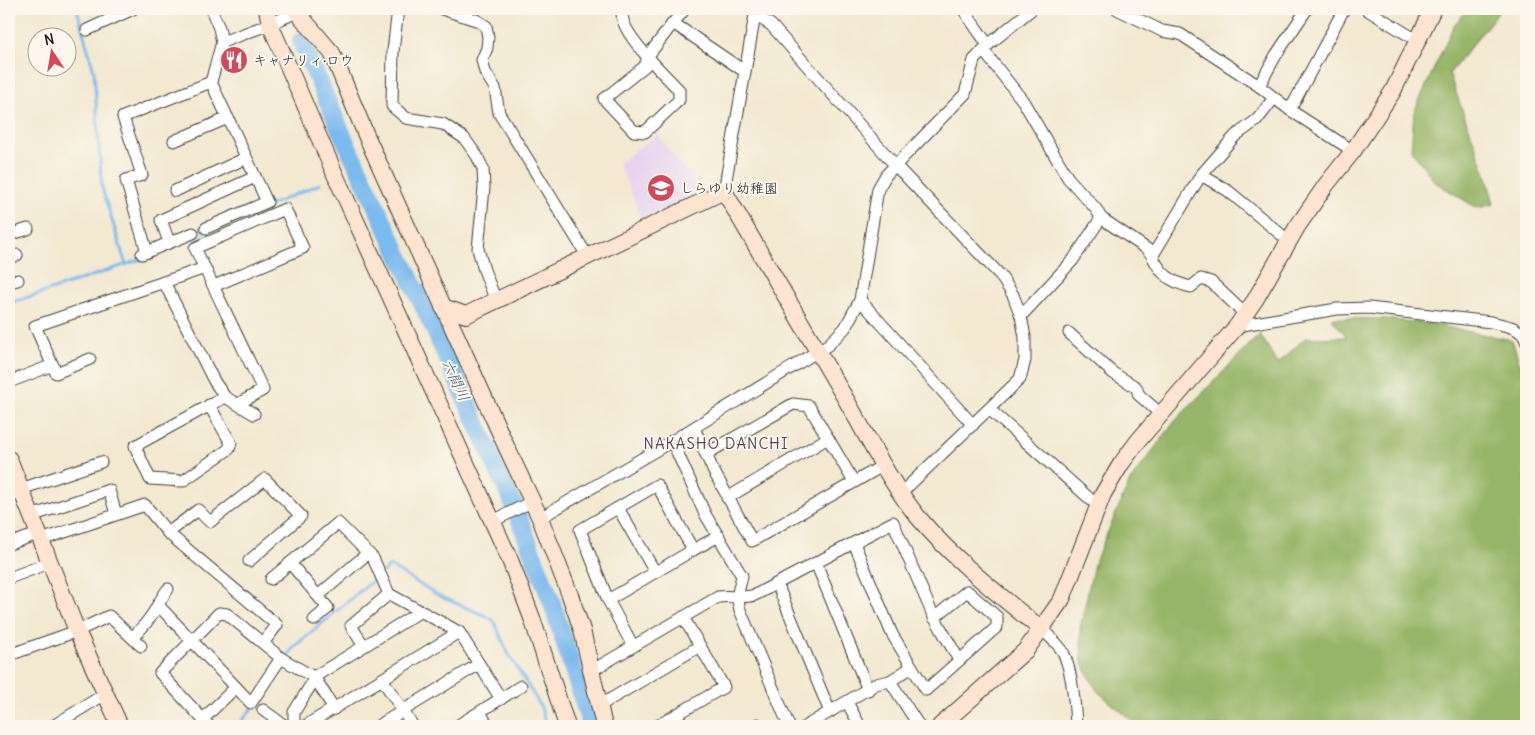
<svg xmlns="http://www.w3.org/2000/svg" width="1535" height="735" font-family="Delius,'Klee One',sans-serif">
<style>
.built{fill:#e7d2ef}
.forest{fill:#97b567;stroke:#5a6842}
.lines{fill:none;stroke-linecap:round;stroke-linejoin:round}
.stream{stroke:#7abaee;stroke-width:3}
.river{stroke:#7abaee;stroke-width:18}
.street-casing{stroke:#3c3b37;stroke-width:13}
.secondary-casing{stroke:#3c3b37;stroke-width:18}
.street{stroke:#fff;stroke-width:11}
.secondary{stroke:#fde4d0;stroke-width:16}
.labels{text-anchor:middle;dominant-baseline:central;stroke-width:4;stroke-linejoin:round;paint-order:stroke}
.poi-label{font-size:14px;fill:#1c1c1c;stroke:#fbf7ec;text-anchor:start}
.water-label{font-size:15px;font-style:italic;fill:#425b70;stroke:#fbf7ec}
.neighbourhood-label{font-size:15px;letter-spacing:1px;fill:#53485f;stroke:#fbf7ec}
</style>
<rect width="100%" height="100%" fill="#fbf7ec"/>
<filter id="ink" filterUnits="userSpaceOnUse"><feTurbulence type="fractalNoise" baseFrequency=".02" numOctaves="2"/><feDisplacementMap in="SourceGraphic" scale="10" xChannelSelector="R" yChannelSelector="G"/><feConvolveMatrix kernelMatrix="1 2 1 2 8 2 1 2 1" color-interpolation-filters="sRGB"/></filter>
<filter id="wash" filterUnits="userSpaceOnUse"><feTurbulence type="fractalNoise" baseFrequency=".0096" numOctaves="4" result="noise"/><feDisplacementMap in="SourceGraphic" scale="20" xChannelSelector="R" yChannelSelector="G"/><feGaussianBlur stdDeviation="1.12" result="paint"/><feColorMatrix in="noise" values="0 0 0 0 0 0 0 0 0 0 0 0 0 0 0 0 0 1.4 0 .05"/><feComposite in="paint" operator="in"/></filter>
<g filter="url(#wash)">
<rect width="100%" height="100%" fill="#f3e8d0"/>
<path class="built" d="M658,134L666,146L702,192L642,220L619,163Z"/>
<g class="forest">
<path d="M1467,9H1501L1449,74L1486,174L1494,204L1477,208L1435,182L1411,150L1414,112L1453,27Z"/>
<path d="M1331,318L1386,319L1431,324L1512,340L1526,383V726H1138L1097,691L1082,663L1080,628L1094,564L1130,481L1175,421L1260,334L1278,364L1305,338L1347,337Z"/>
</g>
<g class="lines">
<g class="stream">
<path d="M77,9L94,72L102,188L126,265"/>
<path d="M351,171L358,168"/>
<path d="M268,206L320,184"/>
<path d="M193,239L207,233"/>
<path d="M9,303L42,293L145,258"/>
<path d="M383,572L390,566L439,596L486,616L494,621L508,653L541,707L546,726"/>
<path d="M286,658L294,647L378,576"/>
<path d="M245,726L242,721L255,705"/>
</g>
<path class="river" d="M301,41L343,136L435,331L514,506L551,600L591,726"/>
</g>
</g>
<g filter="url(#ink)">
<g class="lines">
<g class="street-casing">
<g id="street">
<path d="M211,9L219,28L222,42"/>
<path d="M398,9L393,51L392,106L406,118L443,124L464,138L477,156L483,169L484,188L478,249L484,270L496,301"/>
<path d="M442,9L476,20L486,26L488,37L487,48L482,60L485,72L495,88L499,113L588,257"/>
<path d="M622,9C622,13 622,17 623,20C628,40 664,74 679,90V100L645,132L634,131L604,99L645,66L648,56L673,23"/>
<path d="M685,9L673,23L744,71"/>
<path d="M963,9L988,45"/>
<path d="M1117,9L1162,31L1180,34L1259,86L1290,110L1353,151"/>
<path d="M1366,9L1418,41"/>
<path d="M755,15L771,25L895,165L1000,275L1013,295L1021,316L1025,337V360L1020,379L901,493"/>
<path d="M87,30L133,9"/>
<path d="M983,50L1023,101L1068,178L1096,209L1101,218"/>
<path d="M1259,86L1276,55L1307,9"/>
<path d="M1290,110L1344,9"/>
<path d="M174,141L228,118"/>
<path d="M1201,175L1227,190L1289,241"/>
<path d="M175,191L246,158"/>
<path d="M724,191L755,15L754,10"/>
<path d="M206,228L267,202L211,82L222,42L270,24L297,12"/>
<path d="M9,235L28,229"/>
<path d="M169,242L161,220L255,177"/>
<path d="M147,252L126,180L142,175L123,117L211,82"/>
<path d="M142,254L193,233"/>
<path d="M1153,255L1201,175L1235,136L1257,120L1274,98"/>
<path d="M9,258L17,255"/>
<path d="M9,282L18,280"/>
<path d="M164,282L214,381L225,397L254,414"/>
<path d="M214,286L303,248L285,209L195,248L263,390L238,404"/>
<path d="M860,300L973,425"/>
<path d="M1021,316L1073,260L1101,218L1147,249C1153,255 1153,259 1158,266C1165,278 1178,284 1191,287L1201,279L1211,282L1245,314"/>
<path d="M1237,326L1337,309L1369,308L1491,322C1503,325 1523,327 1526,341"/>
<path d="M1069,333L1113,373L1136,387L1139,395L1162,415"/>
<path d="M90,359L56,373L35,326L205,268"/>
<path d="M9,382L53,365"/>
<path d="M209,405L231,443L229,449L183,481L150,479L135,446L225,397"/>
<path d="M989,409L1098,506"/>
<path d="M694,428L713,470L752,541L884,465"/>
<path d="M672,441L705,514L742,576L737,597L740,610L789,726"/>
<path d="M706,454L793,404L809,406L854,482"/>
<path d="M21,489L101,462"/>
<path d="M9,497L22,492"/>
<path d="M727,498L828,438"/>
<path d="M618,508L655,572"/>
<path d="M31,516L109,490L116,514"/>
<path d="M540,518L672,441L828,345L845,328L860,300L878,189L886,175L965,94L974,60L988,45L1032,9"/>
<path d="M493,521L533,501"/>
<path d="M168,533L277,625L264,642"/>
<path d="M41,540L145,505L168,533L198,510L210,522L265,479L301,516L249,561"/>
<path d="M854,543L892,634L926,690L997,627V617L967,591L934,618"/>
<path d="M9,544L38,534"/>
<path d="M290,563L328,608L314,620"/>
<path d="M816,563L868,690"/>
<path d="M9,578L49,563"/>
<path d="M271,579L338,523L373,558L389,594L459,632L501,699"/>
<path d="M777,584L830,712"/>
<path d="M318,596L368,553"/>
<path d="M608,600L693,550L719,536"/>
<path d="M158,605L251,703L281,658"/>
<path d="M683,617L700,646"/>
<path d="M1041,629C1049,636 1058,643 1063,652C1072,671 1075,705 1076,726"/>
<path d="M133,637C138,632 144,626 149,619C157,609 160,599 168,589"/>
<path d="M364,646L351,626L389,594"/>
<path d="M633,646L608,600L580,530L657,485L693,550"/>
<path d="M9,655L77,631L109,616L141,646"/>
<path d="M591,671L718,597C731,595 741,599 755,595L893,522L932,613L959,660"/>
<path d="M382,679L413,726"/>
<path d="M890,681L919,726"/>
<path d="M847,702L860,726"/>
<path d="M599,706L700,646L724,687L657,726"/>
<path d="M263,710L285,726"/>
<path d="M480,712L488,726"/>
<path d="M203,719L236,687"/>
<path d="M53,726L105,694"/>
<path d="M209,726L160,673L219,613L227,614L281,658L315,678L334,709"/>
<path d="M294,726V712L317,675L421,611"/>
<path d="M305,726L459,632"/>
<path d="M378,726L479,664"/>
<path d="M457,726L521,686"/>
<path d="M755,726L758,724L759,726"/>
<path d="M806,726L876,684L890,681L912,667"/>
</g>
</g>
<g class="secondary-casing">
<g id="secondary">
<path d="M267,9L270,24L337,179L510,560L532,618L567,726"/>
<path d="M299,9L297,12L332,53L366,135L506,446L540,518L570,595L582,630L604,726"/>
<path d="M443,307L466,315L724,191C763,257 802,324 841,391C866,433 887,479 918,517C954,560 998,594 1041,629"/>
<path d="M9,459L77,631L120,726"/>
<path d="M940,726L1026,650L1041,629L1062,599L1103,494L1121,464L1138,441L1237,326L1255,300L1297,227L1326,185L1353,151L1393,91L1433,9"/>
</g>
</g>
<use href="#street" class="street"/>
<use href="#secondary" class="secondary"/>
</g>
</g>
<defs>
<g id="restaurant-disc" transform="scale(1.4375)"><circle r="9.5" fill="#d1495b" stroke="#fbf7ec"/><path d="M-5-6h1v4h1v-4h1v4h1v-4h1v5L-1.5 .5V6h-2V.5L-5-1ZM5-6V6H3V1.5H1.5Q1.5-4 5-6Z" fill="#fff"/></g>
<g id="school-disc" transform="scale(1.4375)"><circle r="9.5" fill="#d1495b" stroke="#fbf7ec"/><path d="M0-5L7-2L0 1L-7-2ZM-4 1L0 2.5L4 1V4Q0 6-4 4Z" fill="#fff"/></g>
</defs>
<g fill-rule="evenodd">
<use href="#restaurant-disc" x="234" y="60"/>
<use href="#school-disc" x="661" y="188"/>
</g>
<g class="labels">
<g class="poi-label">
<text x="253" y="60">キャナリィ·ロウ</text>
<text x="680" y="188">しらゆり幼稚園</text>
</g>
<g class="water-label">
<text transform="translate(456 380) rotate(65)">六間川</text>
</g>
<g class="neighbourhood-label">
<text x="716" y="443">NAKASHO DANCHI</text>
</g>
</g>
<rect width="1535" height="735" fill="none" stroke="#fbf7ec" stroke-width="30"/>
<g transform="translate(52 52) rotate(348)"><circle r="24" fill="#fbf7ec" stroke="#a29f99"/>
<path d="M0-4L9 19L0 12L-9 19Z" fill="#d1495b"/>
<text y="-8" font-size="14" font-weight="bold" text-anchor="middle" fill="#1c1c1c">N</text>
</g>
</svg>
